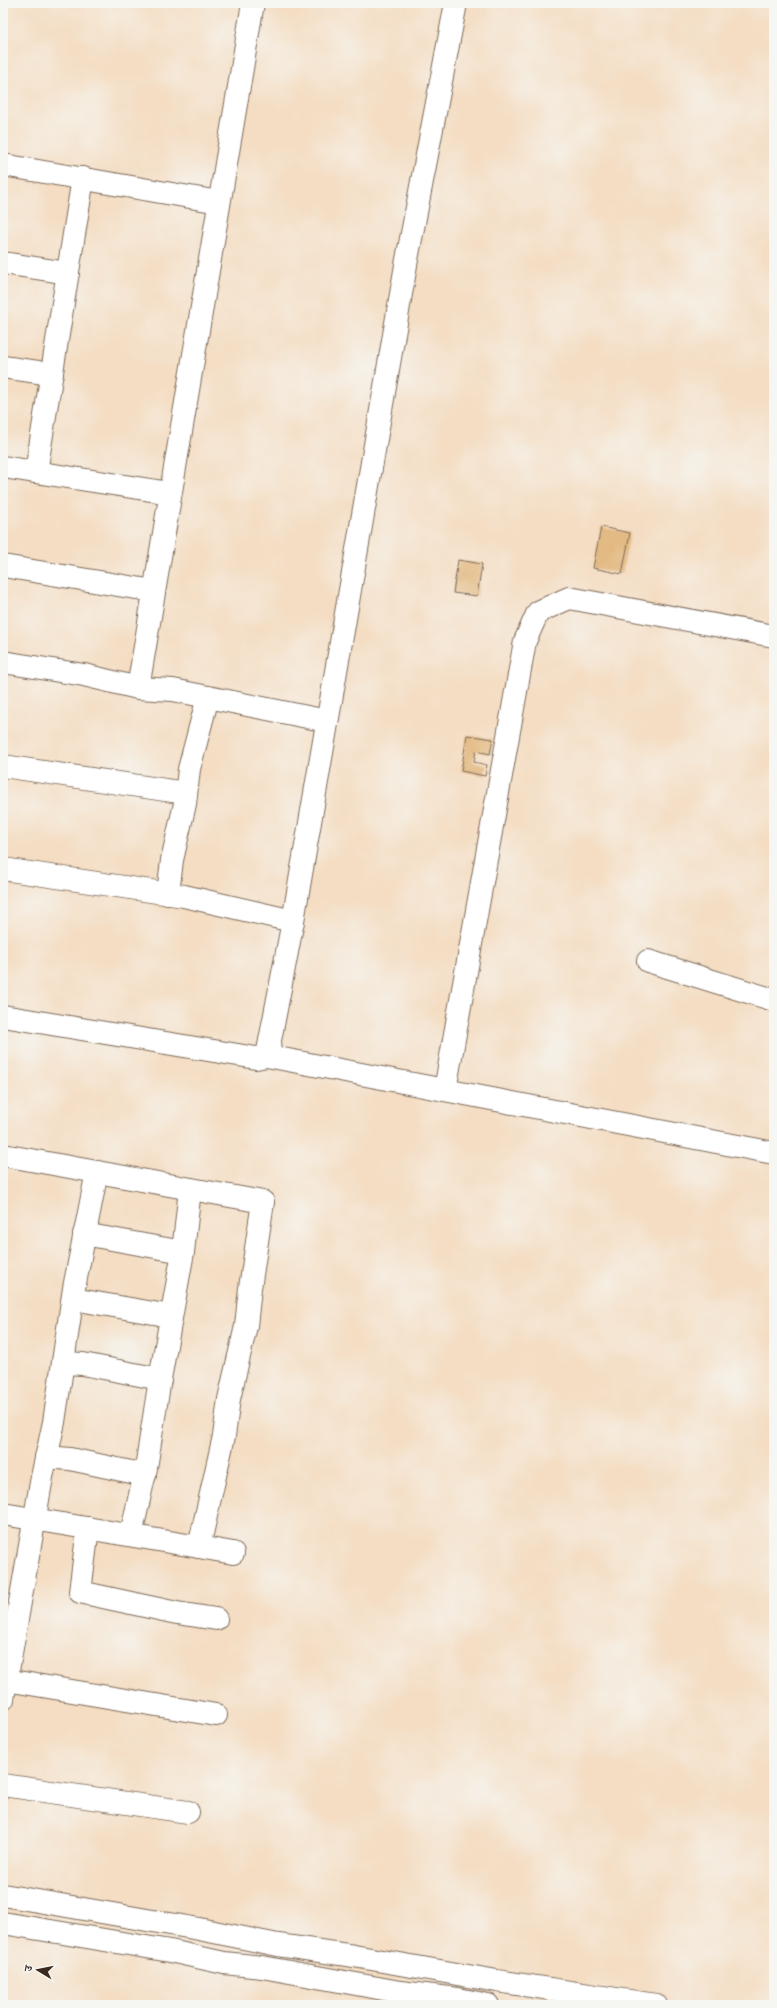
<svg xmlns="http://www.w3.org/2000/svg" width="777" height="2008" font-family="'IM FELL Double Pica','Noto Serif Devanagari',serif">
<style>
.building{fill:#e3ba83}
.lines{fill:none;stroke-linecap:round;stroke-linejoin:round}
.minor-casing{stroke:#7c6957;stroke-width:24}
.minor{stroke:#fff;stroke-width:22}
</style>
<rect width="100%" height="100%" fill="#f6f6f2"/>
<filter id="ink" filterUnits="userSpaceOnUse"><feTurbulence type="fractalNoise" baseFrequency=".025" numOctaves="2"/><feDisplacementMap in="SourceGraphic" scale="8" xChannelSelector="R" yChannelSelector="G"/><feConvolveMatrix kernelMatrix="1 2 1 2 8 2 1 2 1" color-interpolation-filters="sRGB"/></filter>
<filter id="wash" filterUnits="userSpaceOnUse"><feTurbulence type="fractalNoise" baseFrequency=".012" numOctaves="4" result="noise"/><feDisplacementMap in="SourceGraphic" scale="16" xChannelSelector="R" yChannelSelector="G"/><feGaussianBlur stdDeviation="0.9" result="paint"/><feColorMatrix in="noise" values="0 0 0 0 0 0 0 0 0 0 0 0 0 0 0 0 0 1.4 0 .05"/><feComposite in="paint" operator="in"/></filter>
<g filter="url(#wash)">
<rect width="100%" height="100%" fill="#f4ddc2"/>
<g id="blocks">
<g class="building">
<path d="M601,527L630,533L622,574L593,568Z"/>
<path d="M458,560L482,564L477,596L453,593Z"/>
<path d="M467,735L493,739L490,754L476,751L474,762L487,765L485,776L461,771Z"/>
</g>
</g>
</g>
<g filter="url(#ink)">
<use href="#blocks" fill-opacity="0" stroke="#7c6957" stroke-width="1"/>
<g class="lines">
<g class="minor-casing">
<g id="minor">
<path d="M3,165L219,202"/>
<path d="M3,263L68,273"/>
<path d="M3,367L52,374"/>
<path d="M3,467L170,493"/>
<path d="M36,472L83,178"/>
<path d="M3,566L154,591"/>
<path d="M3,662L84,675L138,688L173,690L327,721"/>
<path d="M138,688L253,3"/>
<path d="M3,766L186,793"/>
<path d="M3,869L184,896L293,921"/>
<path d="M168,894L172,860L185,804L189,769L208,697"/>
<path d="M648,961L774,1000"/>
<path d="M3,1016L256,1058L267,1056L293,921L406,265L456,3"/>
<path d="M267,1056L774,1153"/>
<path d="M445,1090L525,641L538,612L569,598L774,636"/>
<path d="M3,1155L263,1202L250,1288L246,1326L229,1399L224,1436L199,1547L3,1514"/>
<path d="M84,1234L183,1252"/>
<path d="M73,1299L171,1316"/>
<path d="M64,1363L83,1364L160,1379"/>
<path d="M46,1457L70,1459L145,1475"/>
<path d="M88,1528L80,1592L177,1613L216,1619"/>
<path d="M131,1535L146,1468L160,1379L183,1252L190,1189"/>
<path d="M199,1547L233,1553"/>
<path d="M6,1680L216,1715"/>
<path d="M3,1699L42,1477L54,1422L74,1288L97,1172"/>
<path d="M3,1785L188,1812"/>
<path d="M3,1895L199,1929L278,1945L354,1956L497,1981L656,2005"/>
<path d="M3,1923L170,1951L224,1963L262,1967L400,1992L458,1999L488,2005"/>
</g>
</g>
<use href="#minor" class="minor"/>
</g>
</g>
<rect width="777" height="2008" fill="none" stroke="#f6f6f2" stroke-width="16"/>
<g transform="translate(38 1970) rotate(280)" stroke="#f6f6f2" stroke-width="3" paint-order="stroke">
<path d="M0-3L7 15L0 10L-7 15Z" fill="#3b2a1e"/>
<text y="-6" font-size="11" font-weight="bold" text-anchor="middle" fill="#3b2a1e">उ</text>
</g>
</svg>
